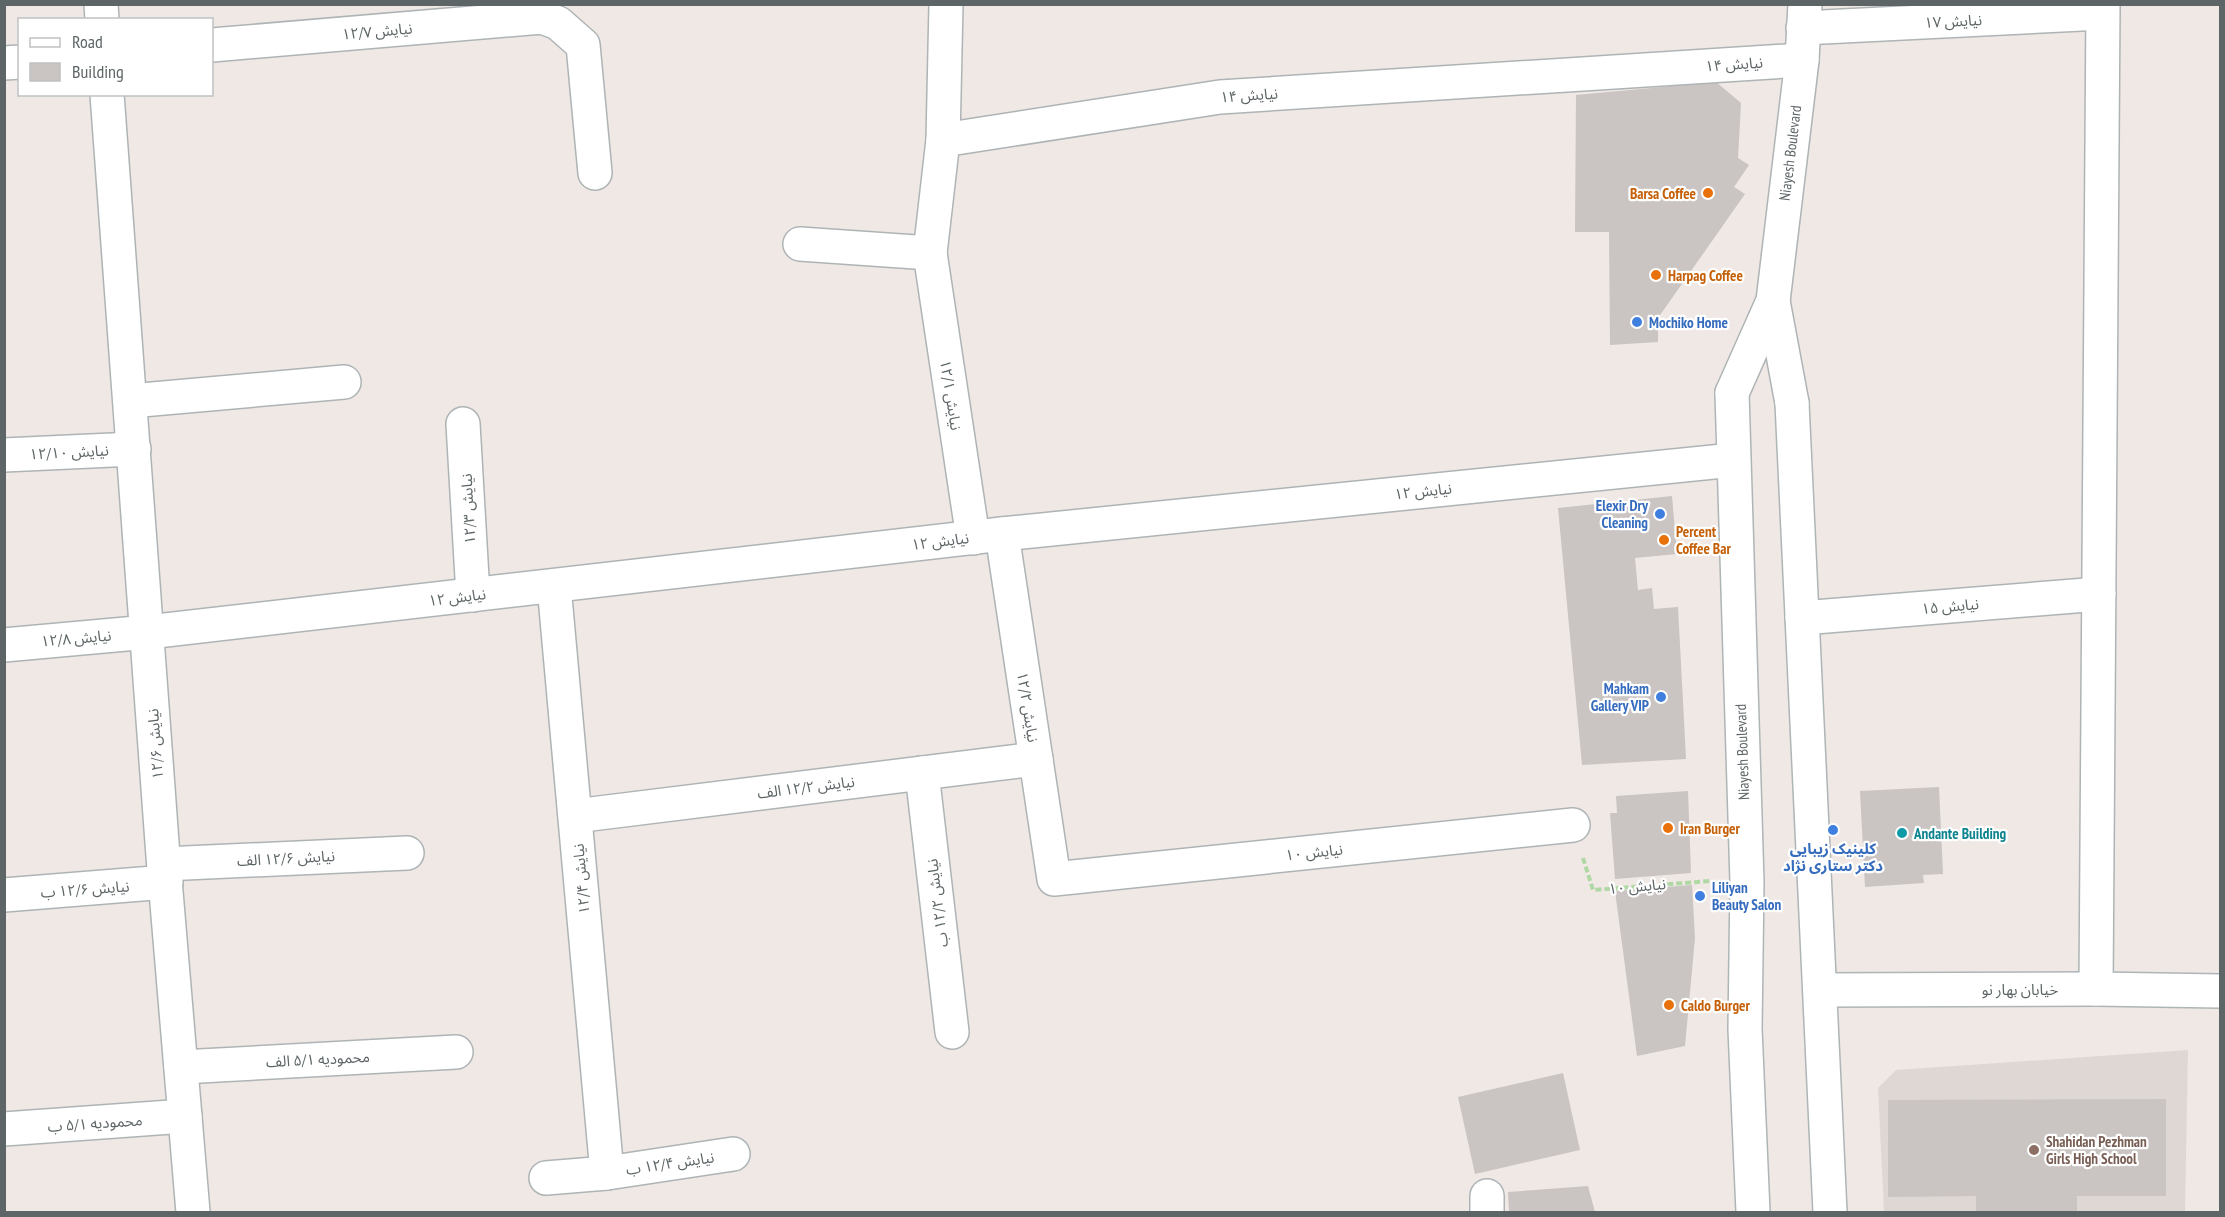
<svg xmlns="http://www.w3.org/2000/svg" width="2225" height="1217" font-family="'PT Sans Narrow','Noto Sans Arabic',sans-serif">
<style>
.education{fill:#dfd7d3}
.building{fill:#cac4c2}
.lines{fill:none;stroke-linecap:round;stroke-linejoin:round}
.street-casing{stroke:#aeb4b5;stroke-width:36}
.secondary-casing{stroke:#aeb5b6;stroke-width:36}
.path{stroke:#b0d8a5;stroke-width:4;stroke-dasharray:6 3;stroke-linecap:butt}
.street{stroke:#fff;stroke-width:33}
.secondary{stroke:#fff;stroke-width:33}
.food-dot{fill:#e8710a;stroke:#fff;stroke-width:2}
.shop-dot{fill:#3f7fe0;stroke:#fff;stroke-width:2}
.culture-dot{fill:#0f9aa8;stroke:#fff;stroke-width:2}
.education-dot{fill:#8d6e63;stroke:#fff;stroke-width:2}
.labels{text-anchor:middle;dominant-baseline:central;stroke-width:4.5;stroke-linejoin:round;paint-order:stroke}
.street-label{font-size:15px;fill:#5d6566;stroke:#fff}
.food-label{font-size:15px;font-weight:bold;fill:#c56008;stroke:#fff;text-anchor:start}
.shop-label{font-size:15px;font-weight:bold;fill:#366cbe;stroke:#fff;text-anchor:start}
.culture-label{font-size:15px;font-weight:bold;fill:#0d838f;stroke:#fff;text-anchor:start}
.education-label{font-size:15px;font-weight:bold;fill:#785e54;stroke:#fff;text-anchor:start}
</style>
<rect width="100%" height="100%" fill="#efe8e5"/>
<path class="education" d="M2188,1050L2185,1212H1884L1878,1088L1896,1070Z"/>
<g class="building">
<path d="M1716,82L1741,103L1738,158L1749,165L1734,187L1745,194L1658,318V342L1610,345L1609,232H1575L1576,95Z"/>
<path d="M1672,496L1677,554L1635,558L1638,590L1652,588L1654,609L1678,607L1686,759L1582,765L1558,508Z"/>
<path d="M1939,787L1943,874L1923,875L1924,883L1865,887L1860,791Z"/>
<path d="M1688,791L1691,873L1615,879L1610,813H1617L1616,796Z"/>
<path d="M1692,885L1695,938L1685,1046L1637,1056L1615,891Z"/>
<path d="M1563,1073L1580,1150L1475,1174L1458,1097Z"/>
<path d="M2166,1099V1196H2077V1212H1976V1196L1888,1197V1100Z"/>
<path d="M1588,1186L1595,1212H1509L1508,1192Z"/>
</g>
<g class="lines">
<g class="street-casing">
<g id="street">
<path d="M101,4L102,20"/>
<path d="M1803,28L2102,13"/>
<path d="M212,45L542,17L558,23L583,45L595,173"/>
<path d="M4,63L20,62"/>
<path d="M107,94L163,856L193,1212"/>
<path d="M943,140L946,4"/>
<path d="M800,244L930,253L943,140L1220,97L1802,60"/>
<path d="M930,253L973,538"/>
<path d="M1773,301L1792,403"/>
<path d="M1732,393L1773,301L1802,60L1805,4"/>
<path d="M130,401L344,382"/>
<path d="M463,424L473,595"/>
<path d="M4,455L134,449"/>
<path d="M1002,534L1054,879L1573,825"/>
<path d="M554,586L607,1173"/>
<path d="M1802,618L2099,594"/>
<path d="M4,645L148,632L1002,534L1733,460"/>
<path d="M922,773L952,1032"/>
<path d="M575,816L1036,759"/>
<path d="M164,864L407,853"/>
<path d="M4,895L166,882"/>
<path d="M2096,989L2103,4"/>
<path d="M181,1067L456,1052"/>
<path d="M4,1129L185,1116"/>
<path d="M546,1178L607,1173L733,1154"/>
<path d="M1487,1196V1212"/>
</g>
</g>
<g class="secondary-casing">
<g id="secondary">
<path d="M1732,393L1747,882L1745,1029L1753,1212"/>
<path d="M1792,403L1830,1212"/>
<path d="M1820,990L2096,989L2220,991"/>
</g>
</g>
<path class="path" d="M1583,858L1593,890L1710,881"/>
<use href="#street" class="street"/>
<use href="#secondary" class="secondary"/>
</g>
<g class="food-dot">
<circle cx="1708" cy="193" r="6"/>
<circle cx="1656" cy="275" r="6"/>
<circle cx="1664" cy="540" r="6"/>
<circle cx="1668" cy="828" r="6"/>
<circle cx="1669" cy="1005" r="6"/>
</g>
<g class="shop-dot">
<circle cx="1637" cy="322" r="6"/>
<circle cx="1660" cy="514" r="6"/>
<circle cx="1661" cy="697" r="6"/>
<circle cx="1833" cy="830" r="6"/>
<circle cx="1700" cy="896" r="6"/>
</g>
<circle class="culture-dot" cx="1902" cy="833" r="6"/>
<circle class="education-dot" cx="2034" cy="1150" r="6"/>
<g class="labels">
<g class="street-label">
<text transform="translate(1953 21) rotate(-3)">۱۷ نیایش</text>
<text transform="translate(377 31) rotate(-5)">۱۲/۷ نیایش</text>
<text transform="translate(1734 64) rotate(-4)">نیایش ۱۴</text>
<text transform="translate(1249 95) rotate(-4)">نیایش ۱۴</text>
<text transform="translate(1790 153) rotate(-83)">Niayesh Boulevard</text>
<text transform="translate(951 395) rotate(81)">۱۲/۱ نیایش</text>
<text transform="translate(69 452) rotate(-3)">۱۲/۱۰ نیایش</text>
<text transform="translate(1423 491) rotate(-6)">نیایش ۱۲</text>
<text transform="translate(468 509) rotate(-93)">۱۲/۳ نیایش</text>
<text transform="translate(940 541) rotate(-7)">نیایش ۱۲</text>
<text transform="translate(457 597) rotate(-7)">نیایش ۱۲</text>
<text transform="translate(1950 606) rotate(-5)">۱۵ نیایش</text>
<text transform="translate(76 638) rotate(-5)">۱۲/۸ نیایش</text>
<text transform="translate(1028 707) rotate(81)">۱۲/۲ نیایش</text>
<text transform="translate(155 744) rotate(-94)">۱۲/۶ نیایش</text>
<text transform="translate(1742 752) rotate(-92)">Niayesh Boulevard</text>
<text transform="translate(806 787) rotate(-7)">نیایش ۱۲/۲ الف</text>
<text transform="translate(1314 852) rotate(-6)">نیایش ۱۰</text>
<text transform="translate(286 858) rotate(-3)">نیایش ۱۲/۶ الف</text>
<text transform="translate(581 879) rotate(-95)">۱۲/۴ نیایش</text>
<text transform="translate(1637 886) rotate(-5)">۱۰ نیایش</text>
<text transform="translate(85 889) rotate(-4)">نیایش ۱۲/۶ ب</text>
<text transform="translate(937 903) rotate(-97)">نیایش ۱۲/۲ ب</text>
<text x="2020" y="989">خیابان بهار نو</text>
<text transform="translate(318 1059) rotate(-3)">محمودیه ۵/۱ الف</text>
<text transform="translate(95 1123) rotate(-4)">محمودیه ۵/۱ ب</text>
<text transform="translate(670 1163) rotate(-8)">نیایش ۱۲/۴ ب</text>
</g>
<g class="food-label">
<text x="1696" y="193" text-anchor="end">Barsa Coffee</text>
<text x="1668" y="275">Harpag Coffee</text>
<text x="1676" y="531">Percent<tspan x="1676" dy="17">Coffee Bar</tspan></text>
<text x="1680" y="828">Iran Burger</text>
<text x="1681" y="1005">Caldo Burger</text>
</g>
<g class="shop-label">
<text x="1649" y="322">Mochiko Home</text>
<text x="1648" y="505" text-anchor="end">Elexir Dry<tspan x="1648" dy="17">Cleaning</tspan></text>
<text x="1649" y="688" text-anchor="end">Mahkam<tspan x="1649" dy="17">Gallery VIP</tspan></text>
<text x="1833" y="848" text-anchor="middle">کلینیک زیبایی<tspan x="1833" dy="17">دکتر ستاری نژاد</tspan></text>
<text x="1712" y="887">Liliyan<tspan x="1712" dy="17">Beauty Salon</tspan></text>
</g>
<g class="culture-label">
<text x="1914" y="833">Andante Building</text>
</g>
<g class="education-label">
<text x="2046" y="1141">Shahidan Pezhman<tspan x="2046" dy="17">Girls High School</tspan></text>
</g>
</g>
<rect width="2225" height="1217" fill="none" stroke="#5d6566" stroke-width="12"/>
<rect x="18" y="18" width="195" height="78" fill="#ffffff" stroke="#bec1c2" stroke-width="1.5"/>
<rect x="30" y="38" width="30" height="9" fill="#ffffff" stroke="#bec1c2" stroke-width="1.5"/>
<text x="72" y="48" font-size="18" fill="#5d6566">Road</text>
<rect x="30" y="63" width="30" height="18" fill="#cac4c2" stroke="#bec1c2" stroke-width="1.5"/>
<text x="72" y="78" font-size="18" fill="#5d6566">Building</text>
</svg>
